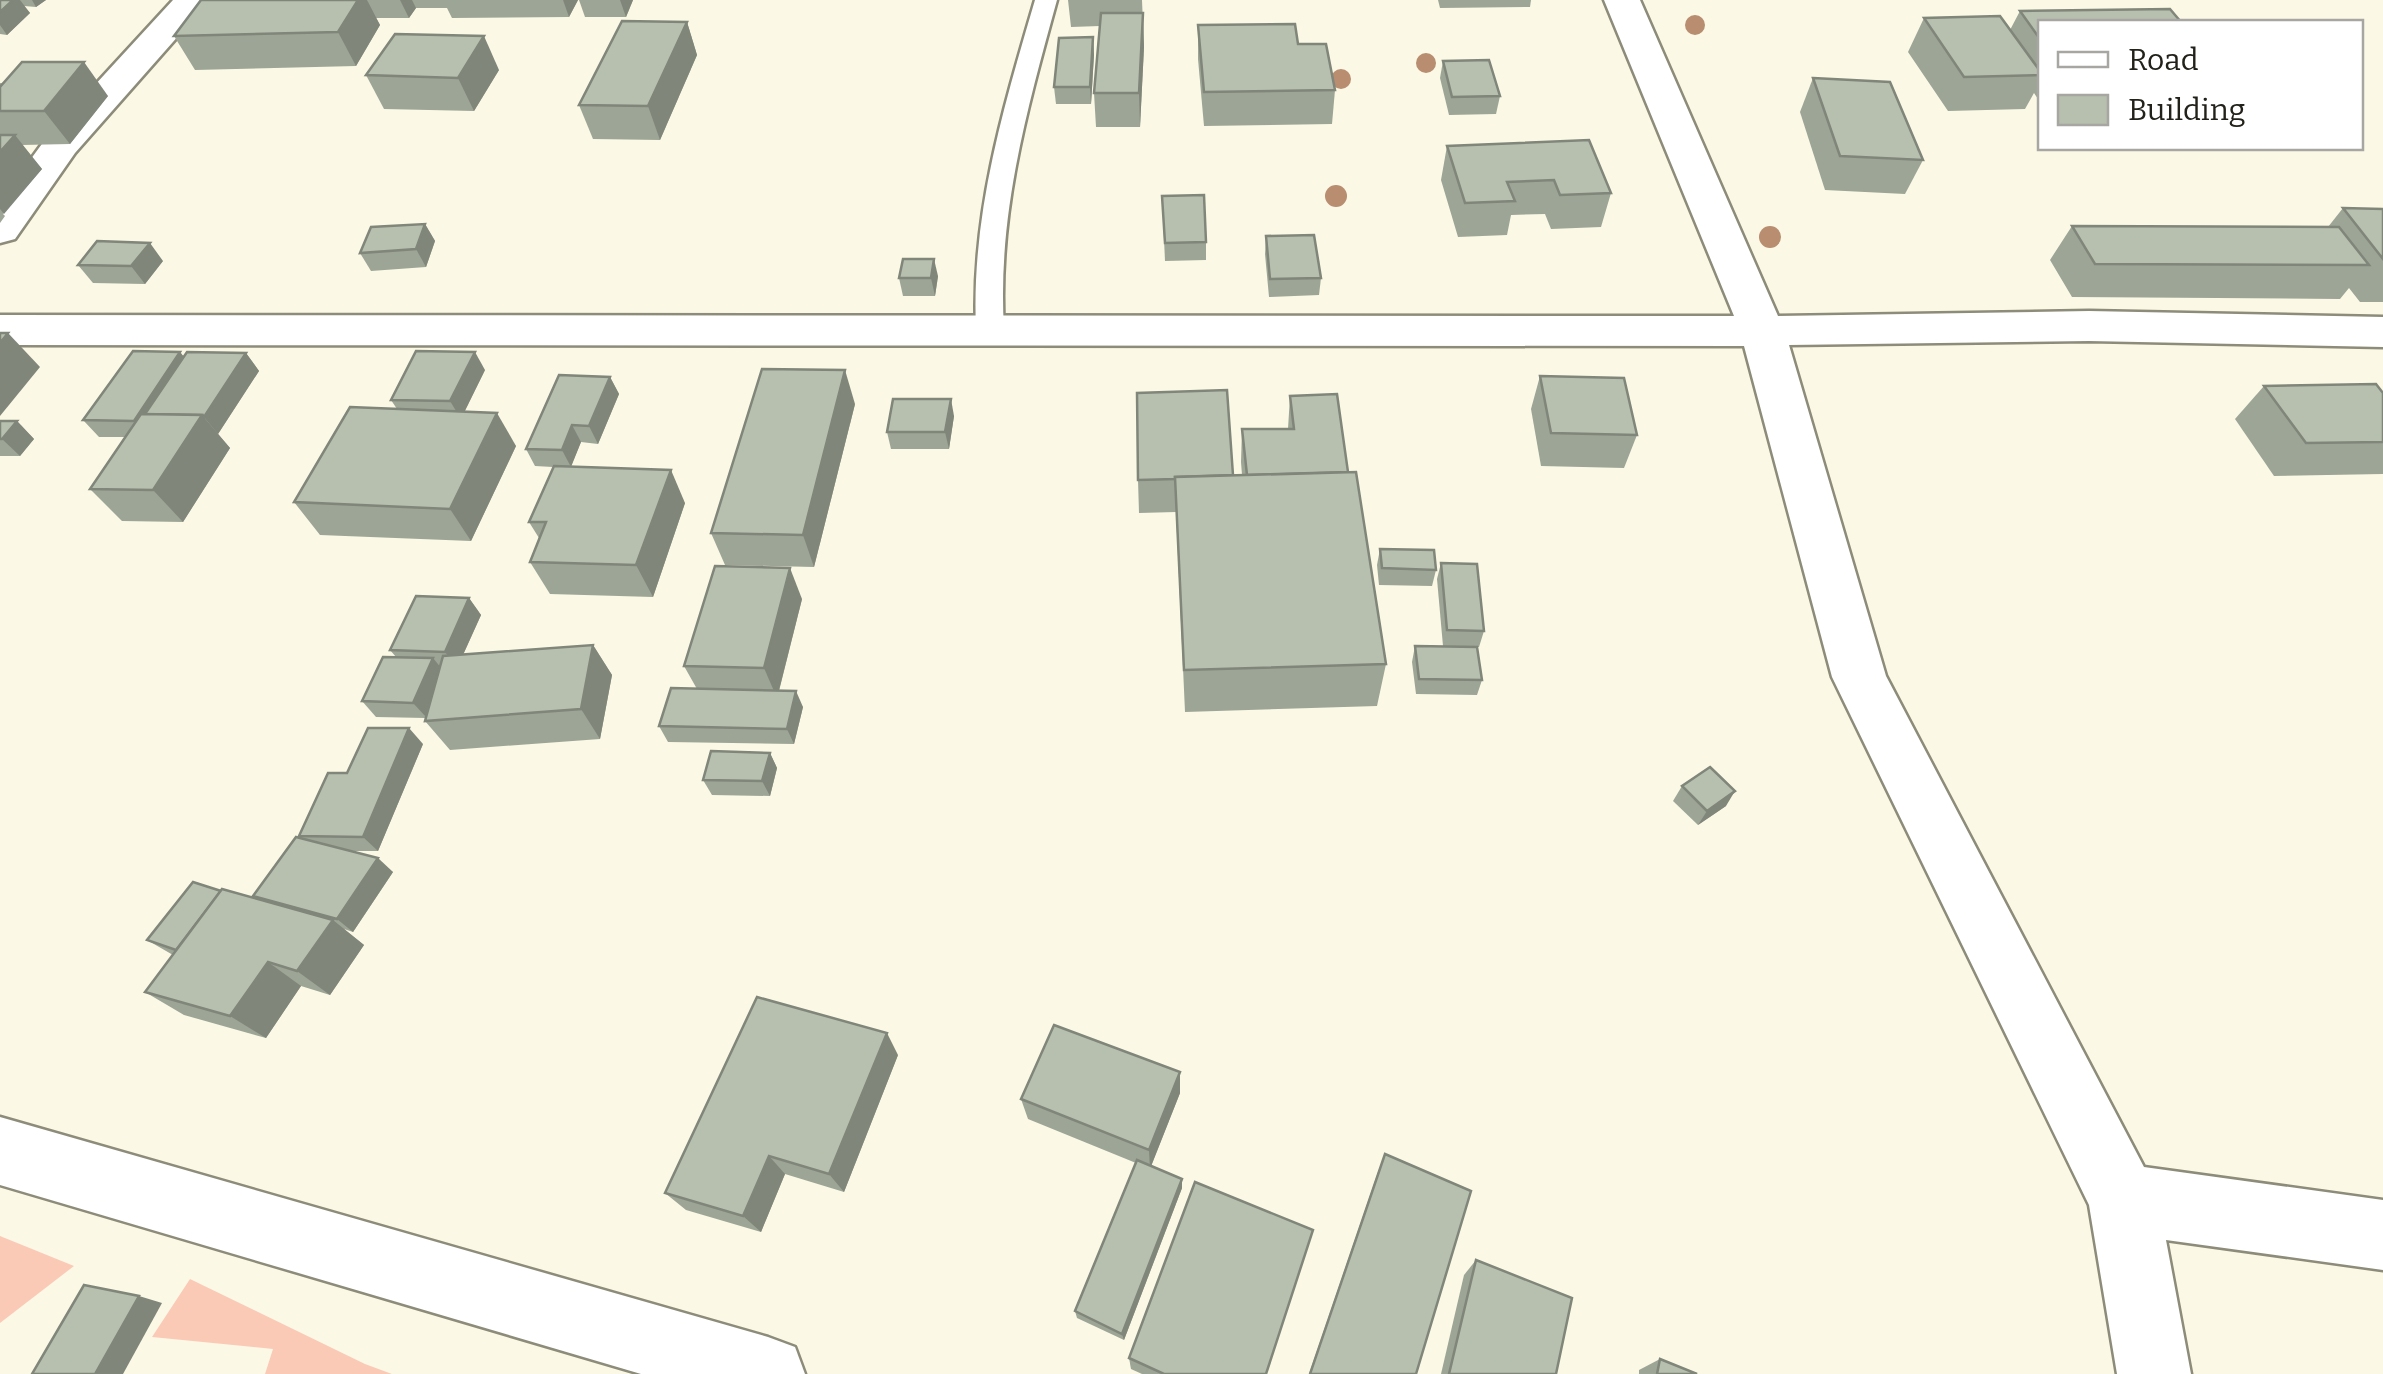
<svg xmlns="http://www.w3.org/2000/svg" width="2383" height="1374" font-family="Bitter,serif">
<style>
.green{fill:#fbcab7}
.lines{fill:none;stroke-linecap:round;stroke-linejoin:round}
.lane-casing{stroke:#8d8b79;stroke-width:5}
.street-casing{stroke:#8d8b79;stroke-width:5}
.lane{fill:#fff;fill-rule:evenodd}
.street{fill:#fff;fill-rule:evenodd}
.tree{fill:#b88d70}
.wall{fill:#9da596}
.shaded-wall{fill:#80867a}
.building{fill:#b7c0af;stroke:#80867a;stroke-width:2.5}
</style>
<rect width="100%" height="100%" fill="#fbf9e5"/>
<g class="green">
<path d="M0,1236L74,1266L0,1323Z"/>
<path d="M190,1279L365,1364L392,1374H265L273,1349L152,1337Z"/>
</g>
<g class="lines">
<g class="lane-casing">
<path id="lane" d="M1035,0H1057C1027,109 997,215 1004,329L990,338L976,329C971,215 1003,109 1035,0Z"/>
</g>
<g class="street-casing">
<g id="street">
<path d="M173,0H210L75,153L15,239L0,243V201L47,137Z"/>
<path d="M1604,0H1640L1778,316L2089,311L2383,317V347L2089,341L1789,345L1886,676L2144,1167L2383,1200V1270L2166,1240L2191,1374H2117L2089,1205L1832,677L1744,346L0,345V315L1734,316Z"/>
<path d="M0,1117L768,1337L795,1347L805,1374H641L0,1185Z"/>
</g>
</g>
<use href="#lane" class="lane"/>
<use href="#street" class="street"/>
</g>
<g class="tree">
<circle cx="1695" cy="25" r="10"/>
<circle cx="1426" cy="63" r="10"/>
<circle cx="1341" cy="79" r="10"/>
<circle cx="1336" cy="196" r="11"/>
<circle cx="1770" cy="237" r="11"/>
</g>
<g class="wall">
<path d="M0,0H46L36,7L24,6L30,13L7,35L0,34Z"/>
<path d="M201,0H578L569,17L452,18L447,8H416L409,18H376L380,25L356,66L195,70L174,36Z"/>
<path d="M579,0H633L626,17H585Z"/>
<path d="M1068,0H1142L1144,47L1140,127H1096L1094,93L1100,26L1071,27Z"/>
<path d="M1438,0H1531L1530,7L1440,8Z"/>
<path d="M2020,11L2040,22V102L2034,93L2025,109L1948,111L1908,52L1924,18L2010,30Z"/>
<path d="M687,22L697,55L660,140L593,139L579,105Z"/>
<path d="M1198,25L1298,44L1335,90L1332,124L1204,126L1198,59Z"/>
<path d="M1093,37L1094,55L1091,104H1056L1054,87Z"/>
<path d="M1443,61L1500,96L1496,114L1449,115L1440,78Z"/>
<path d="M499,70L474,111L384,109L366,75Z"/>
<path d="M1813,78L1923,160L1905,194L1825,190L1800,112Z"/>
<path d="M0,83L108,96L70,144L22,145L42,169L3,214L5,216L0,223Z"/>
<path d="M1447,146L1611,193L1601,227L1551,229L1545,214L1511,215L1507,235L1458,237L1441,180Z"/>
<path d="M1162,196L1206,242V260L1165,261Z"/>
<path d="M2343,208L2383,209V302H2360L2349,288L2340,299L2072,297L2050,260L2072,226L2328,227Z"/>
<path d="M425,224L435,241L426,267L371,271L360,253Z"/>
<path d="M1266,236L1321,278L1319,295L1269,297L1265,254Z"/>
<path d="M163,261L145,284L93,283L78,265Z"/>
<path d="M938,276L935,296H903L899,278Z"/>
<path d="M180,352L184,357L246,353L259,371L218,434L230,448L183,522L122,521L90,489L125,437H99L83,420Z"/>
<path d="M485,370L464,412L516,446L471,541L320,535L294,502L397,409L391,400Z"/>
<path d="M1540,376L1637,435L1624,468L1541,466L1531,409Z"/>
<path d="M610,377L619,394L598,444L581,442L571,466L685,503L653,597L550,594L530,562L539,538L529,522L553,467L535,466L526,449Z"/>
<path d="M2264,386L2383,393V474L2274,476L2235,419Z"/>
<path d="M1290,396L1348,472L1386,664L1377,706L1185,712L1176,512L1139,513L1138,480L1242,475L1241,462L1242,429H1288Z"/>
<path d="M855,404L814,567L725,565L711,533Z"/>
<path d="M954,416L949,449H891L887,432Z"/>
<path d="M0,421H17L34,439L20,456H0Z"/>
<path d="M1380,549L1436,570L1432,586L1379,585L1377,565Z"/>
<path d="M1441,563L1484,631L1479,647L1443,646L1437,579Z"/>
<path d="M469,598L481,615L463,655L593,645L612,675L600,739L450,750L425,721L426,718L376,717L362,701L396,657L390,650Z"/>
<path d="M802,599L779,691L803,707L794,744L668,742L659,726L697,689L684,666Z"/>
<path d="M1415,646L1482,680L1477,695L1416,694L1412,662Z"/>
<path d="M423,744L378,851H350L393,872L353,932L344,929L364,945L330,995L301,986L266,1038L184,1015L145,992L173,955L147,940L221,891L257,899L253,896L301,838L299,836L347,773Z"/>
<path d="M770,753L777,768L770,796L712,795L703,780Z"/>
<path d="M1682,786L1726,806L1698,825L1673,801Z"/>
<path d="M898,1055L844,1192L785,1174L761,1232L686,1210L665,1193Z"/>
<path d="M1180,1072V1093L1151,1166L1182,1188L1124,1340L1077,1318L1075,1311L1136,1163L1028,1119L1021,1099Z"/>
<path d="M1385,1154L1416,1374H1309L1378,1172Z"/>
<path d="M1476,1260L1556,1374H1441L1464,1275Z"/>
<path d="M1129,1358L1266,1374H1142L1131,1369Z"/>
<path d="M1660,1359L1697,1374H1639V1370Z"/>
</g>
<g class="shaded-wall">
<path d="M13,0H20L30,13L7,35L0,25V12Z"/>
<path d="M32,0H46L36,7Z"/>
<path d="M358,0H367L380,25L356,66L338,32Z"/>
<path d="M400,0H412L416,8L409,18Z"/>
<path d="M563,0H578L569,17Z"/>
<path d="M620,0H633L626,17Z"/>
<path d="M1143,13L1144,47L1140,127L1139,93Z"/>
<path d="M687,22L697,55L660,140L648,106Z"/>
<path d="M484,36L499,70L474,111L458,78Z"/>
<path d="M1093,37L1094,55L1091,104L1090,87Z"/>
<path d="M84,62L108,96L70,144L44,111Z"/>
<path d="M15,135L42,169L4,214L0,209V152Z"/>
<path d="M425,224L435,241L426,267L416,249Z"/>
<path d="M150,243L163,261L145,284L131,266Z"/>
<path d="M934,259L938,276L935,296L931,278Z"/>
<path d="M8,333L40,367L0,416V343Z"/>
<path d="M180,352L194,370L149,438L134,421Z"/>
<path d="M475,352L485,370L461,419L450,401Z"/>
<path d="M246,353L259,371L218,434L204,417Z"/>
<path d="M845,370L855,404L814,567L803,535Z"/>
<path d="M610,377L619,394L598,444L589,426Z"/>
<path d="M951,399L954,416L949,449L945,432Z"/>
<path d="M497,413L516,446L471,541L450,509Z"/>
<path d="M202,415L230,448L183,522L153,490Z"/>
<path d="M17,421L34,439L20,456L2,439Z"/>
<path d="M572,425L581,442L571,467L562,450Z"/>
<path d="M671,470L685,503L653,597L636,565Z"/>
<path d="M790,568L802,599L777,698L764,668Z"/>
<path d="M469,598L481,615L457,668L445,652Z"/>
<path d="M593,645L612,675L600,739L581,709Z"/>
<path d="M433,658L446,674L427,718L413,703Z"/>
<path d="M796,691L803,707L794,744L787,729Z"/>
<path d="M409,728L423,744L378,851L363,837Z"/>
<path d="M770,753L777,768L770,796L762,781Z"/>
<path d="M1735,791L1726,806L1698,825L1707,811Z"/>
<path d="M378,858L393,872L353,932L337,919Z"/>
<path d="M333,920L364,945L330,995L297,971Z"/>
<path d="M268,962L301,986L266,1038L230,1016Z"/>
<path d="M887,1033L898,1055L844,1192L829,1174Z"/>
<path d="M1180,1072V1093L1150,1169L1149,1150Z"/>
<path d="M769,1156L785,1174L761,1232L743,1216Z"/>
<path d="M1182,1179V1188L1124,1340L1122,1334Z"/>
<path d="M139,1296L162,1303L123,1374H95Z"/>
</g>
<g class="building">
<path d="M0,0H13L0,12Z"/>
<path d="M201,0H358L338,32L174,36Z"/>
<path d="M2170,9L2181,22H2040V39L2020,11Z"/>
<path d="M1101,13H1143L1139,93H1094Z"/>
<path d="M2000,16L2040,71V75L1964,77L1924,18Z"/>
<path d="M622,21L687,22L648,106L579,105Z"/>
<path d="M1295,24L1298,44H1326L1335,90L1204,92L1198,25Z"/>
<path d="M395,34L484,36L458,78L366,75Z"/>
<path d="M1093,37L1090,87H1054L1059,38Z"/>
<path d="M1489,60L1500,96L1452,97L1443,61Z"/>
<path d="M22,62H84L44,111H0V87Z"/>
<path d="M1813,78L1890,82L1923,160L1840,156Z"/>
<path d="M0,135H15L0,152Z"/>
<path d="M1589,140L1611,193L1560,195L1554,180L1507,182L1515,201L1465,203L1447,146Z"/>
<path d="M1204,195L1206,242L1165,243L1162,196Z"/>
<path d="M2343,208L2383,209V259Z"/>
<path d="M425,224L416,249L360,253L371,227Z"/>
<path d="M2072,226L2339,227L2369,265L2095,264Z"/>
<path d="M1314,235L1321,278L1270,279L1266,236Z"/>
<path d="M97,241L150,243L131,266L78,265Z"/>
<path d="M903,259H934L931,278H899Z"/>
<path d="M0,333H8L0,343Z"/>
<path d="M133,351L180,352L134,421L83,420Z"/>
<path d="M416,351L475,352L450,401L391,400Z"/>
<path d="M187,352L246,353L204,417L202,415L145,414Z"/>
<path d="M762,369L845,370L803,535L711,533Z"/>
<path d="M559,375L610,377L589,426L572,425L562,450L526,449Z"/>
<path d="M1540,376L1624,378L1637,435L1551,433Z"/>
<path d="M2376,384L2383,393V442L2306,443L2264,386Z"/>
<path d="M1227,390L1233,475L1175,477V479L1138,480L1137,393Z"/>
<path d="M1337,394L1348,472L1247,475L1242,429H1294L1290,396Z"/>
<path d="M893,399H951L945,432H887Z"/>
<path d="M350,407L497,413L450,509L294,502Z"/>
<path d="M141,414L202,415L153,490L90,489Z"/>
<path d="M0,421H17L2,439H0Z"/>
<path d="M554,466L671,470L636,565L530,562L546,522H529Z"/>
<path d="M1356,472L1386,664L1184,670L1175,477Z"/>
<path d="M1380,549L1434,550L1436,570L1382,568Z"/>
<path d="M1441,563L1477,564L1484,631L1447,630Z"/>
<path d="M715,566L790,568L764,668L684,666Z"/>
<path d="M416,596L469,598L445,652L390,650Z"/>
<path d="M593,645L581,709L425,721L443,656Z"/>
<path d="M1415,646L1477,647L1482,680L1419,679Z"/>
<path d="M383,657L433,658L413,703L362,701Z"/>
<path d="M671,688L796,691L787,729L659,726Z"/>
<path d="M368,728H409L363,837L299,836L328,773H347Z"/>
<path d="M711,751L770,753L762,781L703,780Z"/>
<path d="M1710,767L1735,791L1707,811L1682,786Z"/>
<path d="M296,837L378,858L337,919L253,896Z"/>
<path d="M193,882L221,891L176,950L147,940Z"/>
<path d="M222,889L333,920L297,971L268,962L230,1016L145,992Z"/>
<path d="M757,997L887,1033L829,1174L769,1156L743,1216L665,1193Z"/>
<path d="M1054,1025L1180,1072L1149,1150L1021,1099Z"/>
<path d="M1385,1154L1471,1191L1416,1374H1310Z"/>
<path d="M1137,1160L1182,1179L1122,1334L1075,1311Z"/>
<path d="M1195,1182L1313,1230L1266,1374H1164L1129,1358Z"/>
<path d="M1476,1260L1572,1298L1556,1374H1449Z"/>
<path d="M84,1285L139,1296L95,1374H32Z"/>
<path d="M1660,1359L1697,1374H1657Z"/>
</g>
<rect x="2038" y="20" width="325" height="130" fill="#ffffff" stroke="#a7a6a3" stroke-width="2.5"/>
<rect x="2058" y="52" width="50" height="15" fill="#ffffff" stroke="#a7a6a3" stroke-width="2.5"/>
<text x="2128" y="70" font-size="30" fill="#22211a">Road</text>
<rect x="2058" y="95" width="50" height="30" fill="#b7c0af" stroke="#a7a6a3" stroke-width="2.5"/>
<text x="2128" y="120" font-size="30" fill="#22211a">Building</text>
</svg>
